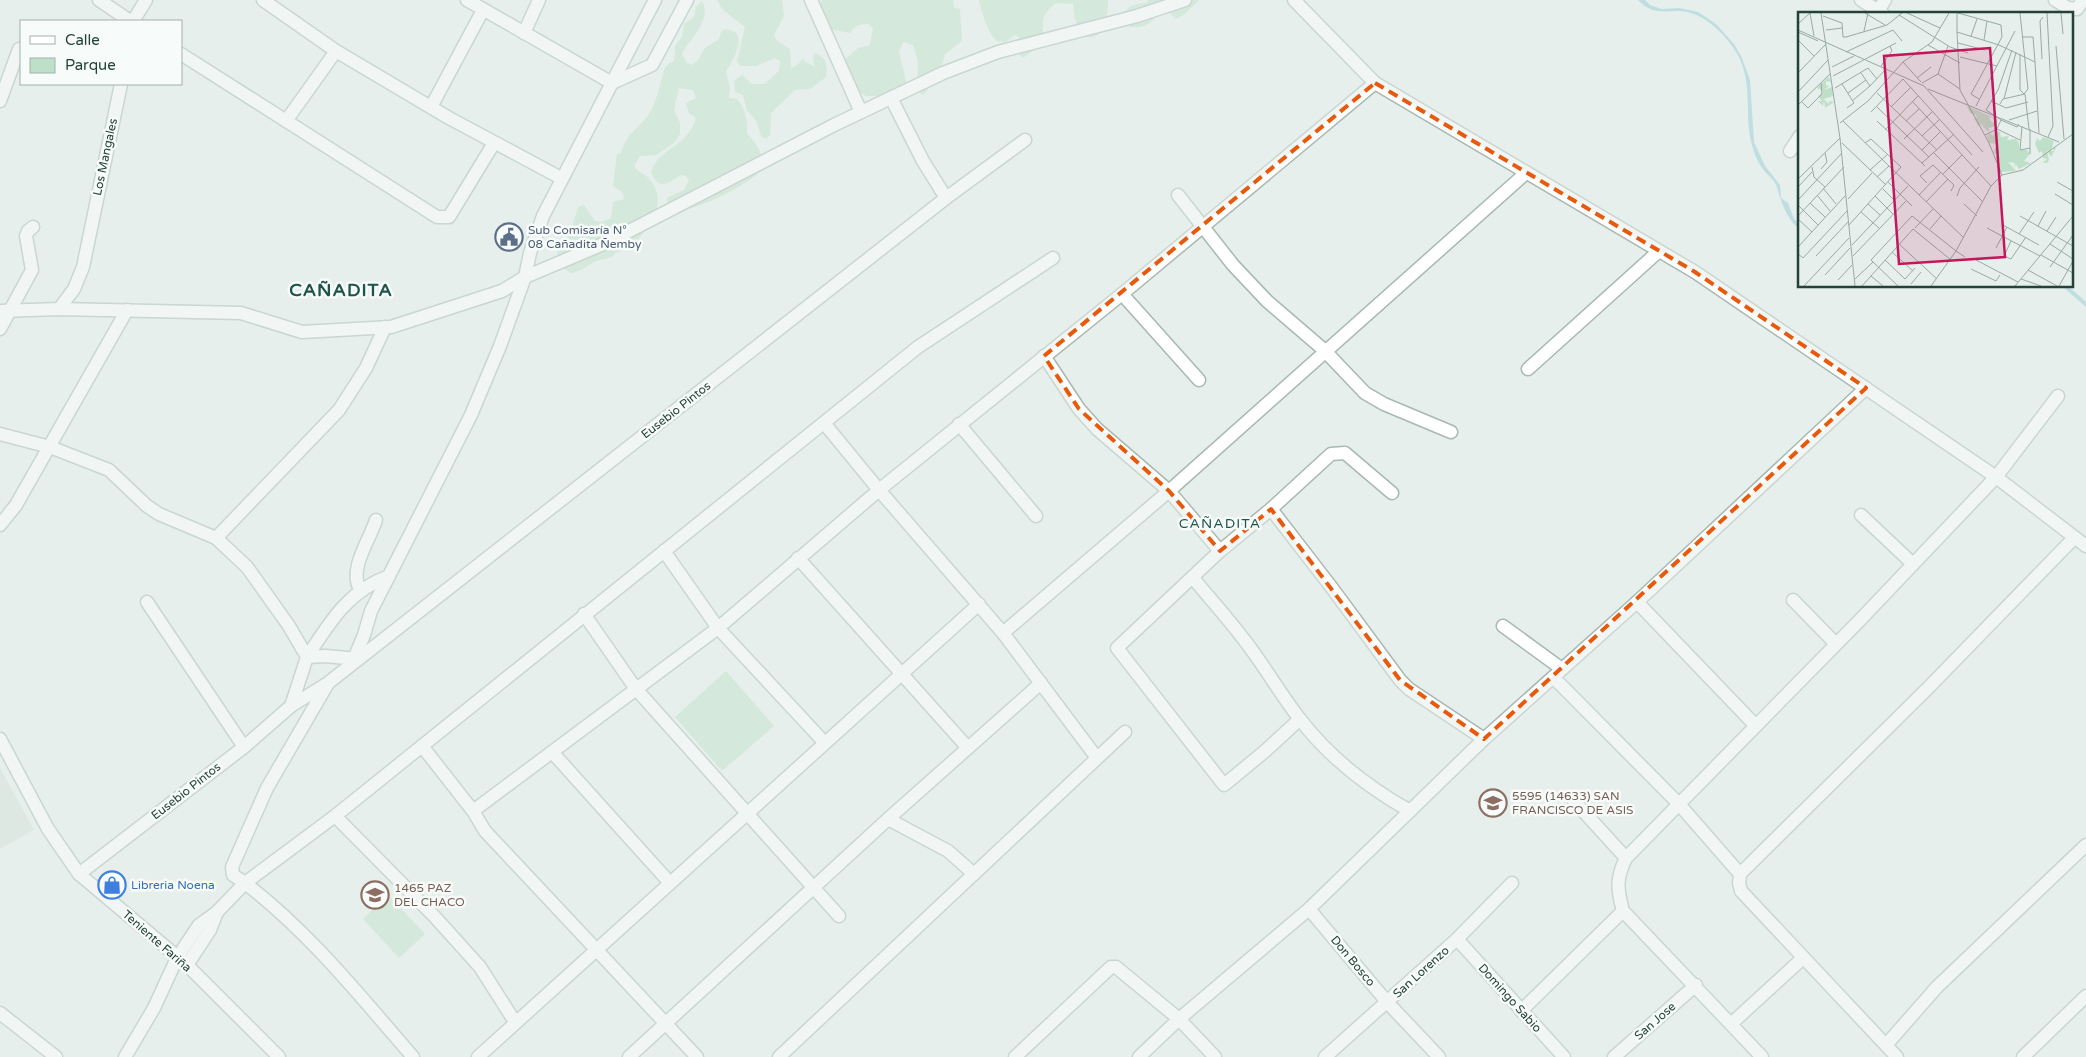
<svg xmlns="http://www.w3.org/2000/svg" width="2086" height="1057" font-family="'Varela Round',sans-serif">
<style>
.built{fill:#d4dfda}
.green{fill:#bfe0c8}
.water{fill:#8ec9d4}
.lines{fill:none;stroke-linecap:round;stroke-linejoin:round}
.minor-casing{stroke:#a8b8b2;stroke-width:15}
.minor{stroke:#fff;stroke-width:12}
.marked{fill:none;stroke:#e8590c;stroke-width:4;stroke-dasharray:10 6;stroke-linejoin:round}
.labels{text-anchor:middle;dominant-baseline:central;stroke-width:5;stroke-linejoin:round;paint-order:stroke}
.street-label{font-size:12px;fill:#24423a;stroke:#f7fbf9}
.service-label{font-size:12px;fill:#4e5e75;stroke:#f7fbf9;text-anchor:start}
.education-label{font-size:12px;fill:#785e54;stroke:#f7fbf9;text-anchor:start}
.shop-label{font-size:12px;fill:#366cbe;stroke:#f7fbf9;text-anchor:start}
.neighbourhood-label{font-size:14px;letter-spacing:1px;fill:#1f5548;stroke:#f7fbf9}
.district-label{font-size:18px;font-weight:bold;letter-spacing:1px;fill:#1f5548;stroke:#f7fbf9}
.inset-road{fill:none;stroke:#98aaa4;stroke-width:1}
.view{fill:#c2185b;fill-opacity:0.15;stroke:#c2185b;stroke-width:2.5}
.inset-edge{fill:none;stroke:#24423a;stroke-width:2.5}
</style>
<rect width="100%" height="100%" fill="#e6efeb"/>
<path class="built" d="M0,768L34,830L0,849Z"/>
<g class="green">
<path d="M717,0H782L784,16L774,35L776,40L790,49L791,68L796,66L804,58V61L814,66L815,70L813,55L816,53L825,60L827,71L826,77L810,89L795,90L771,113L770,135L766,139L761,136L756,120L747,111L743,95L735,92L734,81L742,75L752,84H764L779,71L780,61L775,58L756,66H740L737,61L745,27L723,10Z"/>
<path d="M822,0H953L954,8L960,9L962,41L945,54L939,76L923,95L915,89C919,72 920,62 913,45L903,42L899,52L907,85L889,96H866L855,88L844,60L858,48L870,45L873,28L869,24C860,24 855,25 850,33L830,29L820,7Z"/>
<path d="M979,0H1108C1109,48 1075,50 1073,4L1056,3C1034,20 1048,26 1040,46L1023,58L1017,52L1021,42L1019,37L1014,35L1006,42C1003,41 1000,42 998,41C990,39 980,8 979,0Z"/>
<path d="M1148,0H1199L1185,14L1176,19L1168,11L1158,14C1148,28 1137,30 1121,24C1124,8 1130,4 1147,3Z"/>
<path d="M702,1C713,19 689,40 682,54L686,62L692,65L698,60L705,48L719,39L721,32L725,29C728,30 730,30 733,31C748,39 730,63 726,72L730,87L729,98L737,99C746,109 748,121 747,134C755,141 769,161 760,171C750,184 697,210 681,210C677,210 673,209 669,208L667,198L684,190L689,181L686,176L681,175C668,183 659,192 651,172C660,147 687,148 696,118L689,113L686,103L696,98L693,90L679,88L674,110L680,123V134L674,143L656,155L640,156L634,166C638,174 646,173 651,181C665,201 655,218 642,234C639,238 636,243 632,246C625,251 617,250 612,257L596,261L579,271L571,273L561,267L557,253L558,248L570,234L578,207L584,205L595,221L601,222L611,218L613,202L624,199L622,192L613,186L617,154L621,153C628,130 640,129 651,111C658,98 660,82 665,68L668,64L674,61L675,46L682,37L684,24L694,17L696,7Z"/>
<path d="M726,671L774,726L722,771L675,717Z"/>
<path d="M388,895L425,934L399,958L363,919Z"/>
</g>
<g class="water">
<path d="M1638,0H1645L1650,5L1661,9L1679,8L1698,12L1716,24L1734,44L1741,56L1750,80L1754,142L1765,166L1780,185L1781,198L1788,203L1794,219L1800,224V229C1788,222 1780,199 1777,187C1775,180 1767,175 1763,169C1758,163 1754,153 1752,145C1744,116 1753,90 1740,59C1732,42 1710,18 1691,13C1671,7 1656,19 1638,0Z"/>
<path d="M2062,286H2068L2086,302V307Z"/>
</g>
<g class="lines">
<g class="minor-casing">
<g id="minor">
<path d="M99,0L130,21"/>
<path d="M263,0L336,51L449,118L561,178"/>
<path d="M467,0L612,83L652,65L687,0"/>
<path d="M811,0L861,112"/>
<path d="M1294,0L1375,83L1695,272L1996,477L2058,396"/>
<path d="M1861,0L1883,14"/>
<path d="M2055,0L2068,8L2077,9L2083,0"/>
<path d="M1876,14L1885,0"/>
<path d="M133,21L146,0"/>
<path d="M524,33L539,0"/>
<path d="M181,54L437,217H449L494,143"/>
<path d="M891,98L923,161L946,198"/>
<path d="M0,101L19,49"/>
<path d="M431,107L483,10"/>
<path d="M286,121L336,51"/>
<path d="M1790,151L1800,136"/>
<path d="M1178,195L1233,265L1267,301L1324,350L1365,393L1384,404L1451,432"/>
<path d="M1122,294L1199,380"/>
<path d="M59,309L74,289L83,267L121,84"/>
<path d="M0,311L59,309L241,313L302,332L391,327L502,291L525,277L608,242L834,125L943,73L998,52L1137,16L1185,0"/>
<path d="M0,329L32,270L26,236L28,231L33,227"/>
<path d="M1044,356L1079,409L1097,429L1169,491L1220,551"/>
<path d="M1528,369L1659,251"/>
<path d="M824,423L879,490L1003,633L1097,758"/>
<path d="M959,424L1036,516"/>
<path d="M0,434L50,447L109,470L147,506L159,514L216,538L247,567L289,626L307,657L291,706L328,683L946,198L1025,140"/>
<path d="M1271,509L1332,588L1400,680L1409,689L1484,739"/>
<path d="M1861,515L1913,564"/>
<path d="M0,525L16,505L127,310"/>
<path d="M216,538L339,410L366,368L385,327"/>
<path d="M664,551L718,628L824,742"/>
<path d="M798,558L968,748"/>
<path d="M1193,578C1212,601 1233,624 1251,649C1268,672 1282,696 1299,718C1328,756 1369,788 1410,811"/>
<path d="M360,589C348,570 370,539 376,520"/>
<path d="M1793,600L1836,644"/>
<path d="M147,602L244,747"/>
<path d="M1637,602L1755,725"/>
<path d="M584,614L636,689L839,916"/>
<path d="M1503,626L1562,669"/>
<path d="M1003,633L1169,491L1526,173"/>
<path d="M354,659L364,635L371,611L471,415L500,346L525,277L530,253L543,216L655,0"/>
<path d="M358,659L325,656L307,657C330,622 348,591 389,576"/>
<path d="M1554,678L1678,803L1740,874"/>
<path d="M1300,719L1264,752L1224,785L1117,648L1220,551L1271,509L1331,454L1345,453L1392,493"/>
<path d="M0,739L48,829L79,874L187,965L279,1057"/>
<path d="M422,746L473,811L485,831L697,1057"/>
<path d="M552,752L670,883"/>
<path d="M1574,801L1626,858"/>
<path d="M473,811L718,628L879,490L1122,294L1375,83"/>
<path d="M335,816L434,916L480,967L515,1022"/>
<path d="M888,819L948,851L974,874"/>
<path d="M79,874L244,747L291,706"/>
<path d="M1309,909L1387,1002L1439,1057"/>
<path d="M1457,939L1564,1057"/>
<path d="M187,965L210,930L217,912"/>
<path d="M1521,1011L1623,911"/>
<path d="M0,1013L56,1057"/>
<path d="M1732,1023L1803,958"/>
<path d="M1886,1045L1937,987L2086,845"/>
<path d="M125,1057L154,1008L177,958L199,925L217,912L245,883L233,875L232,867L267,788L327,685"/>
<path d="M413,1057C360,996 309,932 245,883L335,816L918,347L1053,258"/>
<path d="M478,1057L979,604"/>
<path d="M629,1057L888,819L1041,683"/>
<path d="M779,1057L1125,732"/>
<path d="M1015,1057L1111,967H1116L1179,1019L1215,1057"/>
<path d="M1139,1057L1179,1019L1309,909L1484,739L1637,602L1866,388"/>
<path d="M1325,1057L1457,939L1512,883"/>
<path d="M1614,1057L1696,985"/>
<path d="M1762,1057L1623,911C1617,889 1616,878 1626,858L1860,620L1996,477L2086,546"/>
<path d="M1897,1057L1741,891L1739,883L1740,874L1929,687L2074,538"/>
<path d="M2023,1057L2086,996"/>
</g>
</g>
<use href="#minor" class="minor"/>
</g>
<path d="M0 0H2086V1057H0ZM1375,83L1695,272L1866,388L1484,739L1400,680L1271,509L1220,551L1169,491L1079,409L1044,356Z" fill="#e6efeb" fill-opacity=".55" fill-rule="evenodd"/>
<path class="marked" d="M1375,83L1695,272L1866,388L1484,739L1400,680L1271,509L1220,551L1169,491L1079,409L1044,356Z"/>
<defs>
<g id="civic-ring" transform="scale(1.4375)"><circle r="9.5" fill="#f7fbf9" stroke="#5c6f8a" stroke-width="1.5"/><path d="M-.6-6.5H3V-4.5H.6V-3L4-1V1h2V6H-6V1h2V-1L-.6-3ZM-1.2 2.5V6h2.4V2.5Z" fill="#5c6f8a"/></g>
<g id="school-ring" transform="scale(1.4375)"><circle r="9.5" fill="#f7fbf9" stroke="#8d6e63" stroke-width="1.5"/><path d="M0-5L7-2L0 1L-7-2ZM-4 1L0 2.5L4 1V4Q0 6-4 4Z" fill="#8d6e63"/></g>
<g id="shop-ring" transform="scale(1.4375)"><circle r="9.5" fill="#f7fbf9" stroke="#3f7fe0" stroke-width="1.5"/><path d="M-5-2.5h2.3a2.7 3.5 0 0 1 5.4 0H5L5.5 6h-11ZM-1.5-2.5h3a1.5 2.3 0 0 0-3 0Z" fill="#3f7fe0"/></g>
</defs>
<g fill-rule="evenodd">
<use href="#civic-ring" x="509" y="237"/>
<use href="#school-ring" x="1493" y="803"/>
<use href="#shop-ring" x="112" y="885"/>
<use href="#school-ring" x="375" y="895"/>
</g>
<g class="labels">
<g class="street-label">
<text transform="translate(105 157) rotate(-78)">Los Mangales</text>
<text transform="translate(676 410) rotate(-38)">Eusebio Pintos</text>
<text transform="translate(186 791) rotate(-38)">Eusebio Pintos</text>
<text transform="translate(157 941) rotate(41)">Teniente Fariña</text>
<text transform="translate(1353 961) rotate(50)">Don Bosco</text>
<text transform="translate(1421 972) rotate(-42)">San Lorenzo</text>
<text transform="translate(1510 998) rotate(48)">Domingo Sabio</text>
<text transform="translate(1655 1021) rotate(-41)">San Jose</text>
</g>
<g class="service-label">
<text x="528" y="230">Sub Comisaría N°<tspan x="528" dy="14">08 Cañadita Ñemby</tspan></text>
</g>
<g class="education-label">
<text x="1512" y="796">5595 (14633) SAN<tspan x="1512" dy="14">FRANCISCO DE ASIS</tspan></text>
<text x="394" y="888">1465 PAZ<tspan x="394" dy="14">DEL CHACO</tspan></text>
</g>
<g class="shop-label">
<text x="131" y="885">Libreria Noena</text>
</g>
<g class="neighbourhood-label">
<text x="1220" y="523">CAÑADITA</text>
</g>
<g class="district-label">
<text x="341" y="290">CAÑADITA</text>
</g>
</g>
<g transform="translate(1798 12)">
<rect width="275" height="275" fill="#e6efeb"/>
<path d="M30,65L34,70L28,69V73L31,74L26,78L34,75L35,84L26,87L31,92V89L36,90L27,96L26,88L25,94L20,89H24L20,84L24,81V84L25,79L19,76ZM169,94L197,106L191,105L194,111L200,107L198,114L191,116V120L184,114L185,112L180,114L176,106H179L178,103L172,101ZM197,118L202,120L203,125L211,124L209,128L218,127L221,131V138H229L232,142L226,149L233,151L221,157L218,152L216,157L217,151L210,150L218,159L202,160L198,154L202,150L198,147L199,142L195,141L199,132L191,131L190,128L194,127L190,128L189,124L192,121L195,124ZM245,125L256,129L253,139H256L255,135L258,136L253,145L249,138L251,148L249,151H245L249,147L245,146L244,139L241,141L237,132L239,126L242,129Z" fill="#bfe0c8"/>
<path class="inset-road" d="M12,1L16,24M23,1L42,126L57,274M67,1L87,13M109,1L142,16M159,1V20L201,33L237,50L241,121M160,1L203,13M249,1L255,114L250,125M263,1L265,22M101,3L152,35L170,41M25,4L44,11L45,25H48L89,13L104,1M0,12L12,1M0,18L126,74L185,140M28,18L44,16M66,19L70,1M0,20L20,29M159,20L162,78L191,131L204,163M173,24L179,7M224,25H235L237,50M0,28L16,44M186,28L189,9M160,31L187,38M130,33L162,51M258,34L266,127M214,38L200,78L188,98L203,108L219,115L221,112M48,40L95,18L104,29M222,42V78M162,45L199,54M244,47L242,9L245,5M105,50L123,70M83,54L94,39L92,34M34,55L56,44M0,61L28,32M63,61L72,74L88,57M140,62L162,77M35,64L98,31M119,66L133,55M124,71L140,62L150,34M44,72L56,91L49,96M37,76L70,56L79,67M130,77L261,130M222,78L226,82L230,77L222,1M0,80L30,48M50,81L68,68M79,81L139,138M181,87L173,82L204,25L203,13M206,87L218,40M54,89L72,74M114,89L193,174M193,89L208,96L230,90M4,90L10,96L24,82L23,71M202,92L205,87L227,82L231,117M0,93L32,62M178,94L217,19M79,95L131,145M93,95L113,75M73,100L105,67L174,143M211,108L239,99M45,109L91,154M79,109L127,154M108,109L121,97M42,111L70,89L105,50L134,30L151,1M224,114L222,138L232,136M199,117L222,128M232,117V142M87,118L120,84M187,123L199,117L203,108M124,124L142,107M106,127L135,99M44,131L88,173M124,138L142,120M136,141L185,190M124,151L156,122M14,155L16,165L27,175M23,157L29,150L27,141M72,158L90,142M145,162L164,143M79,165L91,154L166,226M0,167L42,126M90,170L114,194M259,170L275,179M129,171L122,164L135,153L156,173L153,179M0,175L14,160M25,176L38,192M85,177L96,188M257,182L275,193M19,183L32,199M121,183L143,160M77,184L95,202M159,184L162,176L181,155M50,187L74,161M0,188L44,141M128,190L150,167M12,191L27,205M70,192L82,203M166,192L179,204M0,193L20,213M63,200L82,217M0,204L46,155M222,204L275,234M0,207L14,220M51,213L103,155L73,127L67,131M205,213L241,233M240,214L248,199M117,216L135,197M189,216L242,244M132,217L143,204M249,219L258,205M221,222L236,200M213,229L206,244L213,247L228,225M101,232L139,267M252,232L275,247M54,233L110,174M0,235L47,184M198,236L209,215M94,240L115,259M0,242L5,246L49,199M243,243L275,261M18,244L50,210M55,244L108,189M167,245L158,239L193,174L204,163L225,158L275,122M87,248L107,267L117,256M178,248L220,270M252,255L275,223M173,257L198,269L202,263M230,258L259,274M27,263L52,236M73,264L85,274M57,267L75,250M223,267L243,274M40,268L54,253M113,272L123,260M6,274L51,226M64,274L115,217L153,248M100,274L73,248L114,204L158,239L133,274M217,274L275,204M261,274L275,249"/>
<path class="view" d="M192,36L207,245L101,252L86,44Z"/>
<rect width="275" height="275" class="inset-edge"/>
</g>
<rect x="20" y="20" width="162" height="65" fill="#f7fbf9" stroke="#a3b1ad"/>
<rect x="30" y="36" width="25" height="8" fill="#ffffff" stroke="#a3b1ad"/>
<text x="65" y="45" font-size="15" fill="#24423a">Calle</text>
<rect x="30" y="58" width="25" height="15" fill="#bfe0c8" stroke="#a3b1ad"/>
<text x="65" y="70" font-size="15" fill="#24423a">Parque</text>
</svg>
